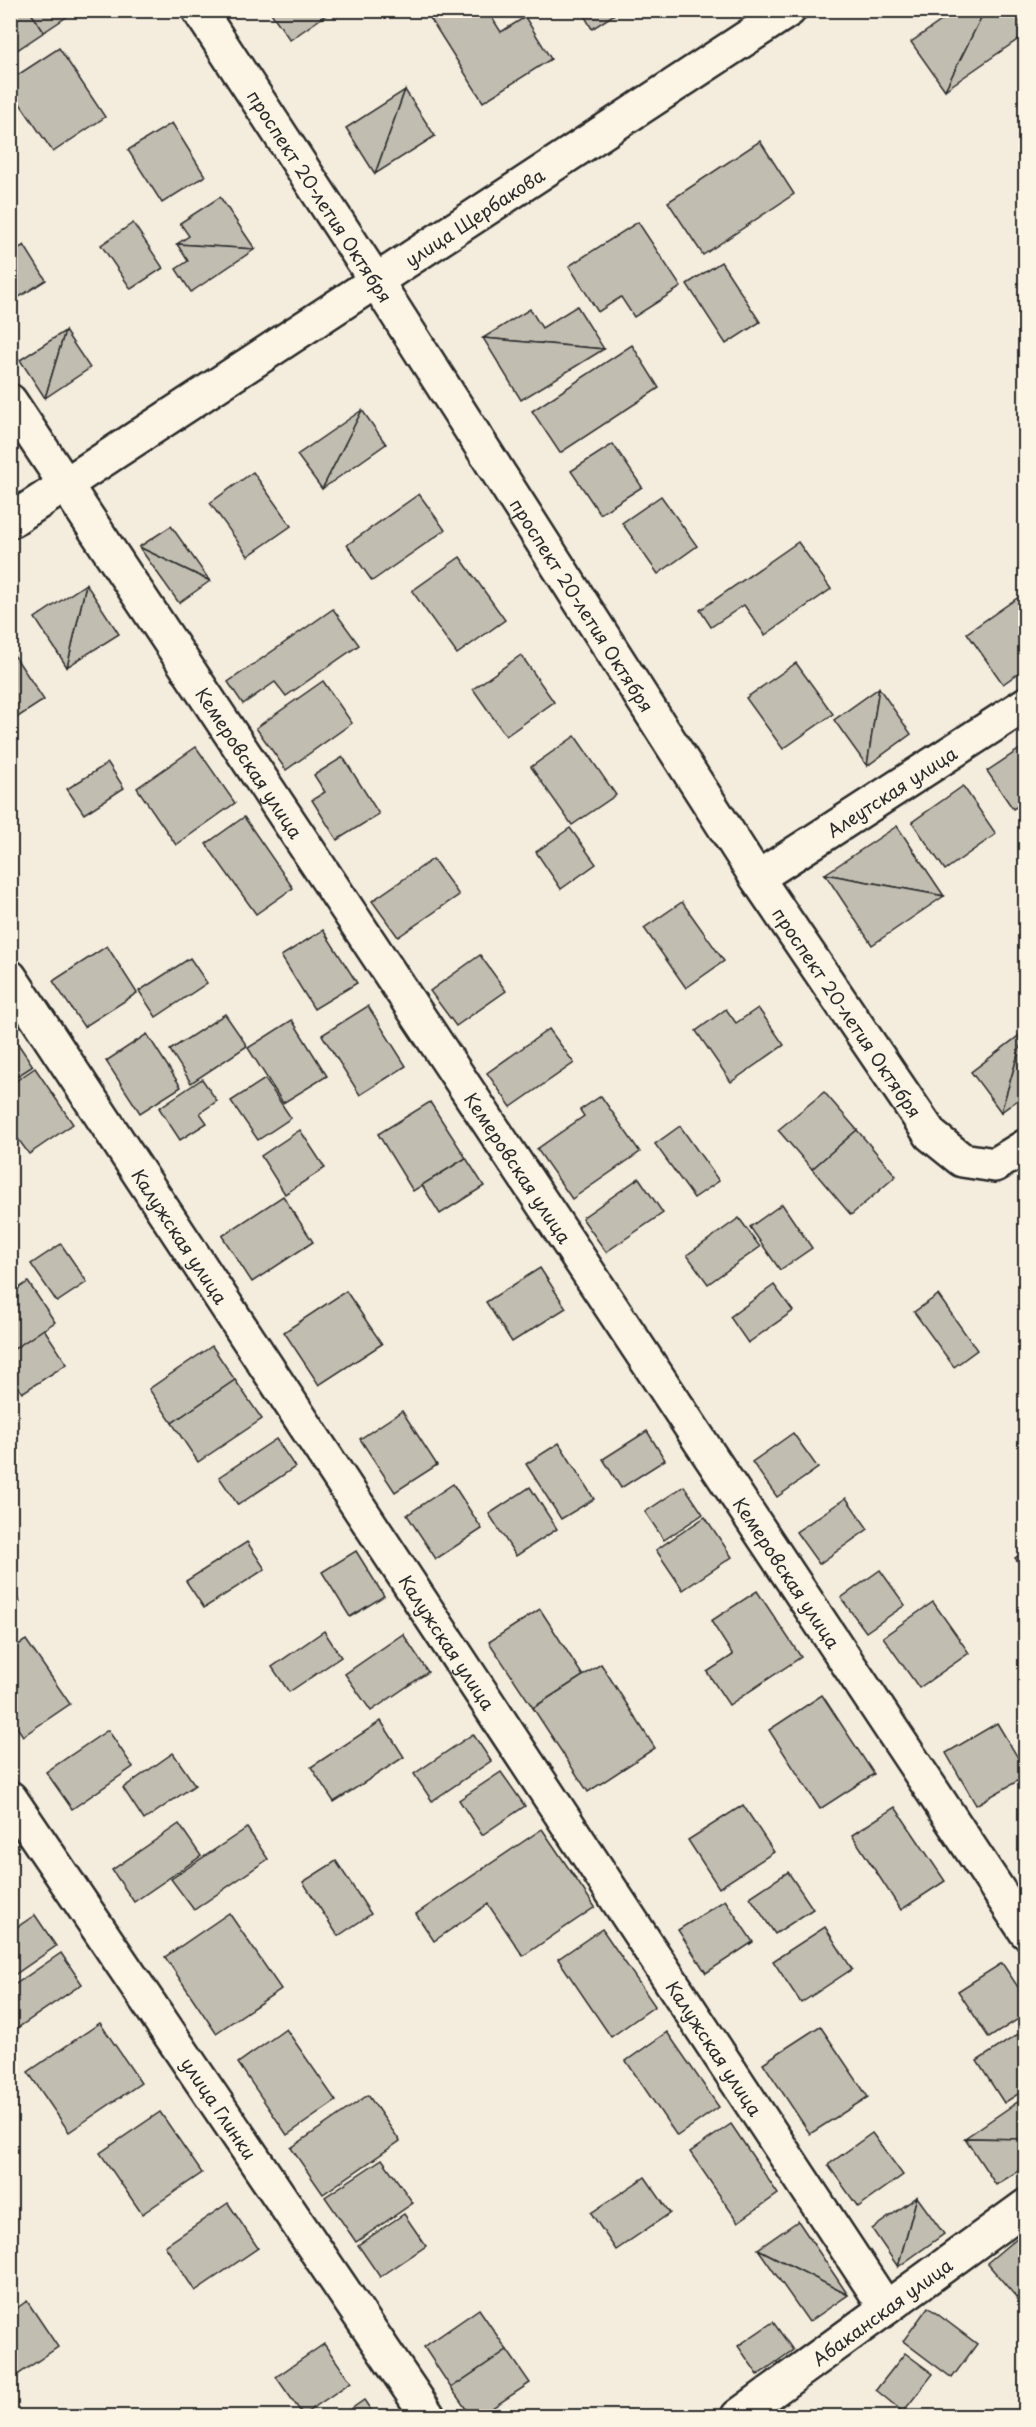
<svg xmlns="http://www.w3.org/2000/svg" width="1036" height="2427" font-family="'Playpen Sans',sans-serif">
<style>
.building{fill:#c2bdb1;stroke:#2b2b2b;stroke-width:1.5}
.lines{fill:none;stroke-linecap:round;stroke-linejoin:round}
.street-casing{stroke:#2b2b2b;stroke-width:38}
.secondary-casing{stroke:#2b2b2b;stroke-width:38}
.street{stroke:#fcf5e5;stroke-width:33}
.secondary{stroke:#fcf5e5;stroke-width:33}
.labels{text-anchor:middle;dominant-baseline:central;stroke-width:5;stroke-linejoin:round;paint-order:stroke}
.street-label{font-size:18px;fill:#2b2b2b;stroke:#fcf5e5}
</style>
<rect width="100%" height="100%" fill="#f4edde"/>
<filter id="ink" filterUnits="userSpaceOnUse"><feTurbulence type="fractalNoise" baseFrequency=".0167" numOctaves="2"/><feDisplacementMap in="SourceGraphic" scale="12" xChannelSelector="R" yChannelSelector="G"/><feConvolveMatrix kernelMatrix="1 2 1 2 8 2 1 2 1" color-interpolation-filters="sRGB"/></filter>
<g filter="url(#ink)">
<g class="building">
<path d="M10,10H29L44,32L11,54Z"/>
<path d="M29,10H77L44,32Z"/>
<path d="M269,10H333L290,40Z"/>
<path d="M425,10H487L501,32L525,17L551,59L483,102Z"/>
<path d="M581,10H621L592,29Z"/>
<path d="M957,10H985L945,90L911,42Z"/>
<path d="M985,10H1020L1026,19V34L945,90Z"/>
<path d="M59,48L105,117L53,152L10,89V80Z"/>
<path d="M405,90L375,174L346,128Z"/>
<path d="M405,90L435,136L375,174Z"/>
<path d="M172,123L205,176L162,203L128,150Z"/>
<path d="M760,141L794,194L703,255L668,202Z"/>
<path d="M220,197L255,249L177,244L189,236L180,223Z"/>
<path d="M638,222L681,287L634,317L621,297L598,312L569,266Z"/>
<path d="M133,223L163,268L131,289L101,245Z"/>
<path d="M177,244L255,249L191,292L176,269L188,261Z"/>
<path d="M24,245L46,280L10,303V254Z"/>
<path d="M721,262L760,322L726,344L687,284Z"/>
<path d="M577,306L604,349L483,338L530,309L542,328Z"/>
<path d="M65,331L45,398L20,360Z"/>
<path d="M65,331L90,368L45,398Z"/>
<path d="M483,338L604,349L521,400Z"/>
<path d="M632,345L659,388L560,453L532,411Z"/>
<path d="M362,410L386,444L322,489Z"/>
<path d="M362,410L322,489L297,455Z"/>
<path d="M613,444L642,487L600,514L571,471Z"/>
<path d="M253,472L291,526L248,556L210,503Z"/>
<path d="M419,494L445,530L372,581L347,545Z"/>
<path d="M661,496L697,546L658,574L622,523Z"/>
<path d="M171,526L210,581L139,547Z"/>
<path d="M798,542L831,589L765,635L744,605L711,627L700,610Z"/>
<path d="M139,547L210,581L179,603Z"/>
<path d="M460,557L505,620L457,654L412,591Z"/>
<path d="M86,584L119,634L67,667Z"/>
<path d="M86,584L67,667L35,618Z"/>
<path d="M1026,592V668L1003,684L967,633Z"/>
<path d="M333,609L359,645L286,696L275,682L243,704L228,682Z"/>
<path d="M10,649L44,700L10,722Z"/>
<path d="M521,655L554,702L506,736L473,689Z"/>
<path d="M796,663L833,714L783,749L746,698Z"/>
<path d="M323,681L352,723L286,770L256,728Z"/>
<path d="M879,688L867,766L834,720Z"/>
<path d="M879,688L911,734L867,766Z"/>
<path d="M575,736L616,795L572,825L531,767Z"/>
<path d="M1026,745V801L1013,809L987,771Z"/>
<path d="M196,747L235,803L176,845L137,788Z"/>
<path d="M343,757L379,814L337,840L312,800L325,792L314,775Z"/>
<path d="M108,763L124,788L84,814L67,789Z"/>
<path d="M963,786L996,834L945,870L912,822Z"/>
<path d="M244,817L293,888L256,914L206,844Z"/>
<path d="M897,826L944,896L825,874Z"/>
<path d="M570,828L596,864L561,889L536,852Z"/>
<path d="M433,859L459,895L398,937L372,901Z"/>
<path d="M825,874L944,896L872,945Z"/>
<path d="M682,902L724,961L686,988L644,928Z"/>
<path d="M323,930L357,983L314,1009L281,956Z"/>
<path d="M107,946L137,993L84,1027L53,981Z"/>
<path d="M480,955L506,991L456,1026L430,991Z"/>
<path d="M190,958L207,983L156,1017L139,991Z"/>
<path d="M368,1006L406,1066L360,1095L322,1035Z"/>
<path d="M758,1008L784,1045L731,1082L696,1031L726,1009L736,1023Z"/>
<path d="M225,1014L247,1046L191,1083L170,1050Z"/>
<path d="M292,1020L327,1076L283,1103L248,1048Z"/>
<path d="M549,1029L574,1063L511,1107L487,1073Z"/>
<path d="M1025,1031L1001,1112L971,1072Z"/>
<path d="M1025,1031L1026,1094L1001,1112Z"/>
<path d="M10,1032L33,1066L10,1081Z"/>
<path d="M147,1034L181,1087L140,1113L106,1061Z"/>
<path d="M35,1068L73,1124L29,1154L10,1128V1085Z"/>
<path d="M202,1079L217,1101L200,1113L207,1123L180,1140L159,1108Z"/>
<path d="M265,1079L291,1118L258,1140L231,1101Z"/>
<path d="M824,1092L857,1130L812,1169L778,1130Z"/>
<path d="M601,1096L640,1152L572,1199L537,1149L584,1116L580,1110Z"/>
<path d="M430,1102L466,1158L413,1191L378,1134Z"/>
<path d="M680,1126L719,1181L694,1198L655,1144Z"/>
<path d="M300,1130L325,1168L285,1194L261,1156Z"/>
<path d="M857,1130L896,1176L851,1215L812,1169Z"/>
<path d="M466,1158L484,1186L440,1214L422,1185Z"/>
<path d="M639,1178L663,1213L606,1252L582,1218Z"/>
<path d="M283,1196L313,1242L252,1282L222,1236Z"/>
<path d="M782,1204L812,1248L780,1270L750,1227Z"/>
<path d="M739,1218L760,1247L708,1284L687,1255Z"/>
<path d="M61,1244L87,1282L57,1302L31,1264Z"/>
<path d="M540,1268L566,1308L512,1342L486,1302Z"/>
<path d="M28,1282L55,1322L10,1352V1294Z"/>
<path d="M774,1285L793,1311L748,1343L730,1317Z"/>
<path d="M346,1291L382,1344L319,1385L284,1332Z"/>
<path d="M938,1295L977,1350L954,1367L914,1312Z"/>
<path d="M44,1329L67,1364L22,1393L10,1375V1352Z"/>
<path d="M212,1346L235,1380L172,1423L149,1389Z"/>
<path d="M235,1380L262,1419L198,1462L172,1423Z"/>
<path d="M402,1411L437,1465L395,1492L360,1439Z"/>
<path d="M647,1431L665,1460L621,1488L603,1459Z"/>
<path d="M793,1433L818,1468L777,1497L752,1462Z"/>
<path d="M276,1439L295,1467L238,1505L219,1477Z"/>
<path d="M559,1443L594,1499L561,1519L526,1464Z"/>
<path d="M453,1484L482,1529L436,1559L407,1515Z"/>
<path d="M684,1486L703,1514L664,1540L645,1512Z"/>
<path d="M530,1487L557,1529L516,1556L489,1514Z"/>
<path d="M846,1498L868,1529L819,1564L796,1532Z"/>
<path d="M705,1517L732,1557L683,1590L656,1550Z"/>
<path d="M247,1542L265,1569L204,1608L186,1581Z"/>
<path d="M356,1551L384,1596L350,1617L322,1572Z"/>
<path d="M1026,1551V1572L1015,1558Z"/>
<path d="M880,1570L905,1605L866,1632L841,1598Z"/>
<path d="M10,1587L20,1602L10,1609Z"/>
<path d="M757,1591L801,1657L729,1705L707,1672L733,1655L711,1621Z"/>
<path d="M933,1602L969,1653L919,1688L883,1637Z"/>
<path d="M540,1609L583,1676L533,1708L489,1642Z"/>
<path d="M324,1631L341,1657L289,1692L272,1667Z"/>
<path d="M403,1634L428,1672L371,1711L345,1674Z"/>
<path d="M26,1640L70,1704L23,1736L10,1717V1650Z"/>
<path d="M601,1664L655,1748L588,1792L533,1708Z"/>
<path d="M822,1695L874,1774L820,1809L769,1730Z"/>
<path d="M381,1721L404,1757L334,1802L311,1767Z"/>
<path d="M997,1723L1026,1771V1776L976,1805L946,1753Z"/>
<path d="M108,1730L133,1767L72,1809L46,1772Z"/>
<path d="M473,1734L491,1761L432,1801L414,1774Z"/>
<path d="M173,1753L195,1785L144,1820L123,1788Z"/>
<path d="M501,1772L525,1806L482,1835L459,1800Z"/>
<path d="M743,1805L774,1852L719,1888L688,1840Z"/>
<path d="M895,1807L945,1881L901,1910L852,1835Z"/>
<path d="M179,1824L201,1856L134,1902L112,1870Z"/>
<path d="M247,1828L268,1859L194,1910L171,1879Z"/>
<path d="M542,1829L595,1907L523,1956L488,1904L434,1941L416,1914Z"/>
<path d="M336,1861L371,1914L338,1936L303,1882Z"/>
<path d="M788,1872L813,1909L775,1934L750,1897Z"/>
<path d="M725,1900L753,1942L706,1973L678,1930Z"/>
<path d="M229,1913L281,1989L216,2033L165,1957Z"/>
<path d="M35,1915L56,1946L10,1978V1932Z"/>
<path d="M825,1927L852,1969L801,2003L773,1961Z"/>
<path d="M602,1929L655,2006L611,2037L558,1959Z"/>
<path d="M61,1953L82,1984L10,2033V1988Z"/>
<path d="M1002,1963L1026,1999V2014L989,2038L958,1991Z"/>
<path d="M100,2023L141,2083L69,2132L28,2072Z"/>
<path d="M820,2026L868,2097L810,2134L763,2063Z"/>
<path d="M286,2029L336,2101L287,2135L238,2063Z"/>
<path d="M1026,2029V2089L1004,2103L977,2061Z"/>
<path d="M667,2032L719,2107L677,2136L626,2061Z"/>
<path d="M368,2095L400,2141L323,2194L291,2148Z"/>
<path d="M1019,2101L1026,2110V2139L965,2138Z"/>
<path d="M160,2112L202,2173L142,2214L100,2153Z"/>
<path d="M731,2124L778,2194L738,2222L690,2152Z"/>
<path d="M872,2133L903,2175L858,2207L828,2165Z"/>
<path d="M965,2138L1026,2139V2166L996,2185Z"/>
<path d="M382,2159L413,2203L356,2242L325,2197Z"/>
<path d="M645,2177L670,2213L616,2250L591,2213Z"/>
<path d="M917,2197L898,2267L872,2229Z"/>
<path d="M917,2197L944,2234L898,2267Z"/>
<path d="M228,2203L258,2248L195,2291L165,2246Z"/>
<path d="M404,2214L426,2246L380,2277L358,2245Z"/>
<path d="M798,2221L848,2295L758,2249Z"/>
<path d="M1019,2236L1026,2244V2302L1023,2305L987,2263Z"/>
<path d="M758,2249L848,2295L809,2322Z"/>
<path d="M27,2301L58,2347L10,2380V2313Z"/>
<path d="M928,2307L977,2344L952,2378L903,2341Z"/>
<path d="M479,2309L507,2350L451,2388L424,2347Z"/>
<path d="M773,2322L793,2350L758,2375L738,2346Z"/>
<path d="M324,2344L351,2382L303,2415L276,2377Z"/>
<path d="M507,2350L530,2383L480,2416H471L451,2388Z"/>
<path d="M905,2353L933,2374L903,2412L876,2390Z"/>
<path d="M364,2400L375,2416H341Z"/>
</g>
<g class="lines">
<g class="street-casing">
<g id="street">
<path id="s1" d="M376,281L757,878L931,1135L962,1160L995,1165L1026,1146"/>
<path id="s2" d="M10,401L1026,1932"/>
<path id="s3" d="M757,878L1026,704"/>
<path id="s4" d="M10,977L886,2308"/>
<path id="s5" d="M10,1798L428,2416"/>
<path id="s6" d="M738,2416L1026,2206"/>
</g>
</g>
<g class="secondary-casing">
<g id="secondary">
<path d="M199,10L376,281"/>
<path id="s7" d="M10,521L789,10"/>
</g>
</g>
<use href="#street" class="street"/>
<use href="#secondary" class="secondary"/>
</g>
</g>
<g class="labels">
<g class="street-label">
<text transform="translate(320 196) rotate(57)">проспект 20-летия Октября</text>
<text stroke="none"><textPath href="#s7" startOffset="555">улица Щербакова</textPath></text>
<text stroke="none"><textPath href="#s1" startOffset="384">проспект 20-летия Октября</textPath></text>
<text stroke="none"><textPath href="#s2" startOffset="434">Кемеровская улица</textPath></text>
<text stroke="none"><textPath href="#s3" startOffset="160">Алеутская улица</textPath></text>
<text stroke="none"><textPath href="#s1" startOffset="870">проспект 20-летия Октября</textPath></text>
<text stroke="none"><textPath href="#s2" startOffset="920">Кемеровская улица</textPath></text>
<text stroke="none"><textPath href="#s4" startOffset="310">Калужская улица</textPath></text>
<text stroke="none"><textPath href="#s2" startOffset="1406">Кемеровская улица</textPath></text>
<text stroke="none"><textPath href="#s4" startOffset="796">Калужская улица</textPath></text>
<text stroke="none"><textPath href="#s4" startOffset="1282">Калужская улица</textPath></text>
<text stroke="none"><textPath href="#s5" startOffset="374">улица Глинки</textPath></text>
<text stroke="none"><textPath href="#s6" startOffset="178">Абаканская улица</textPath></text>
</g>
</g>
<rect width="1036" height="2427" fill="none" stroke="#fcf5e5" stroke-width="36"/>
<rect x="18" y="18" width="1000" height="2391" fill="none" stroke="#2b2b2b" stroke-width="2" filter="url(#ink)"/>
</svg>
